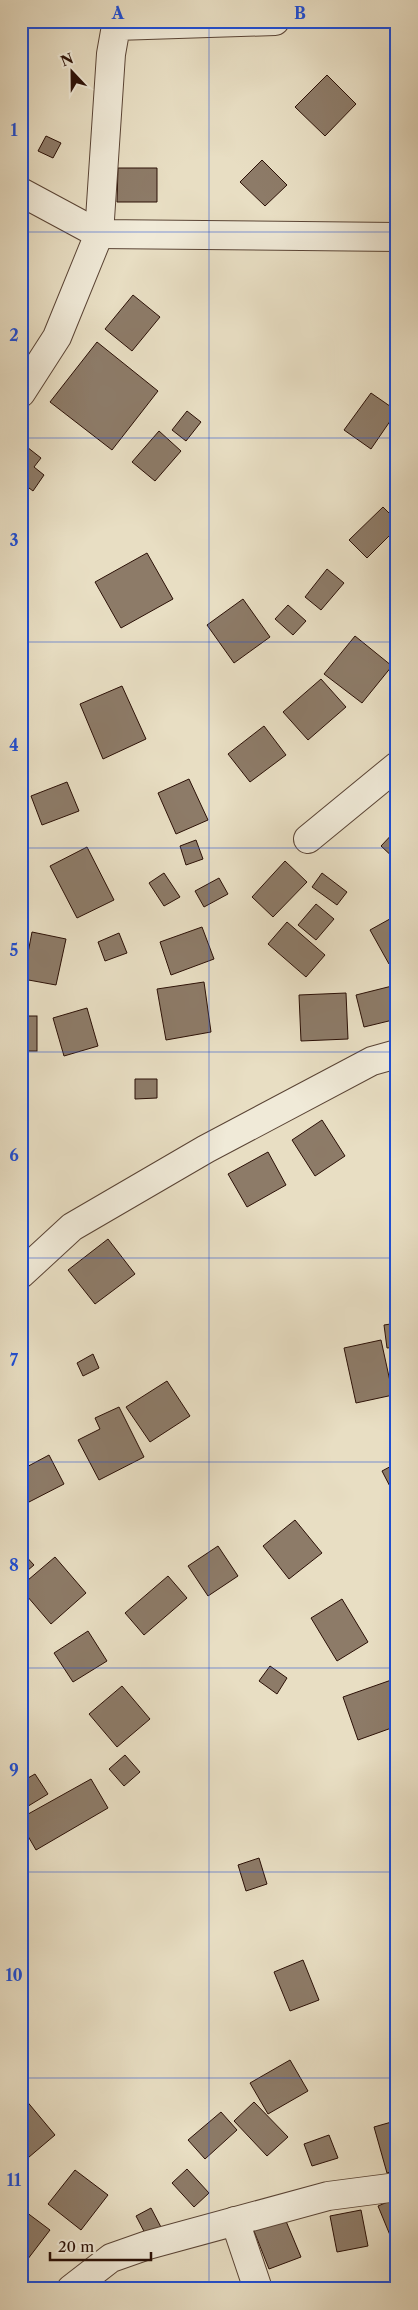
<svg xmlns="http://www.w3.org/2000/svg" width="418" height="2310" font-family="'Libre Caslon Text',serif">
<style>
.building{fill:#8d7b68;stroke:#2b1006}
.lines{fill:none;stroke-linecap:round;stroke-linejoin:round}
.minor-casing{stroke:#5a4435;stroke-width:30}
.minor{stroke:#f0ead8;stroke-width:28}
.grid{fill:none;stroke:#1d4ed8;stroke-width:1;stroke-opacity:0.55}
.neatline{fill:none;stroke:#1d4ed8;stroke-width:2}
.grid-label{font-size:16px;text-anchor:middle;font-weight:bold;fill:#1d4ed8}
</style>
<rect width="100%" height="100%" fill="#e8dec3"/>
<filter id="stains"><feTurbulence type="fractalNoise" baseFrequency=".004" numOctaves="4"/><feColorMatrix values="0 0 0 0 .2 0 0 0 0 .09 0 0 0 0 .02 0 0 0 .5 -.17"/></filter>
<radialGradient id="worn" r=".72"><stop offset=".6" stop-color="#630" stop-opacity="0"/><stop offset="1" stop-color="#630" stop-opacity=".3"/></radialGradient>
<g class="building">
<path d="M327,75L356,104L325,136L295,107Z"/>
<path d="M46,136L61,143L53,158L38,151Z"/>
<path d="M262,160L287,185L265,206L240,182Z"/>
<path d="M118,168H157V202H117Z"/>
<path d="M133,295L160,317L132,351L105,329Z"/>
<path d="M97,342L158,391L112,450L50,402Z"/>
<path d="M371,393L397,411L371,449L344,430Z"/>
<path d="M187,411L201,422L186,441L172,430Z"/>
<path d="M159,431L181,451L155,481L132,462Z"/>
<path d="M27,447L41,458L34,467L44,475L33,491L21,482V453Z"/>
<path d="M383,507L397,521V528L367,558L349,540Z"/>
<path d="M147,553L173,599L121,628L95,582Z"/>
<path d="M327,569L344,583L321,610L305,597Z"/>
<path d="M243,599L270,637L234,663L207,625Z"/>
<path d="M288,605L306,621L293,635L275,619Z"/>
<path d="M355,636L392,666L362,703L324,674Z"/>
<path d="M321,679L346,707L308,740L283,712Z"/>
<path d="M122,686L146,739L103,759L80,704Z"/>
<path d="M264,726L286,755L250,782L228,754Z"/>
<path d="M189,779L208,820L176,834L158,793Z"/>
<path d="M67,782L79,811L42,825L31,796Z"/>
<path d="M397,829V861L381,846Z"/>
<path d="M196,840L203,859L186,865L180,846Z"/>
<path d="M87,847L114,900L77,918L50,866Z"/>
<path d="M285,861L307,882L273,917L252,897Z"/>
<path d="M164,873L180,897L164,906L149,883Z"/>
<path d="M322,873L347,892L337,905L312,887Z"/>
<path d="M219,878L228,894L204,907L195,891Z"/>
<path d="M316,904L334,919L316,940L298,925Z"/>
<path d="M397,915V959L389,964L370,930Z"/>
<path d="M287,922L325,955L306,977L268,944Z"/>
<path d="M202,927L214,959L171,975L160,942Z"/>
<path d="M32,932L66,939L56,985L23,979Z"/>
<path d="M119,933L127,953L105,961L98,942Z"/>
<path d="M204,982L211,1032L166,1040L157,989Z"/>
<path d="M392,986L397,1004V1019L364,1027L356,995Z"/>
<path d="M346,993L348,1039L301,1041L299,995Z"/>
<path d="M87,1008L98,1046L64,1056L53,1018Z"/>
<rect x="21" y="1016" width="16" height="35"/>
<path d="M135,1079H157V1098L135,1099Z"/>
<path d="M322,1120L345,1156L315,1176L292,1140Z"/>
<path d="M268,1152L286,1185L247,1207L228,1174Z"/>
<path d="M108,1239L135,1274L95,1304L68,1270Z"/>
<path d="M395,1283H397V1312H394Z"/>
<path d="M397,1323V1347L387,1348L384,1325Z"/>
<path d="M381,1340L393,1395L356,1403L344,1348Z"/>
<path d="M93,1354L99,1368L83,1376L77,1363Z"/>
<path d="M167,1381L190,1416L150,1442L126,1407Z"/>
<path d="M119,1407L144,1457L99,1480L78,1440L100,1429L95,1418Z"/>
<path d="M49,1455L64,1484L29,1502L21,1488V1470Z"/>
<path d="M397,1463V1500L382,1471Z"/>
<path d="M295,1520L322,1553L289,1579L263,1546Z"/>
<path d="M218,1546L238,1576L208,1596L188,1566Z"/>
<path d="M21,1551L34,1565L21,1576Z"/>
<path d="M55,1557L86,1593L51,1624L21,1589V1586Z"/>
<path d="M168,1576L187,1598L144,1635L125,1613Z"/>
<path d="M342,1599L368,1642L337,1661L311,1618Z"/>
<path d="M88,1631L107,1661L73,1682L54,1653Z"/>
<path d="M270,1666L287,1678L277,1694L259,1681Z"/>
<path d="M397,1678V1726L358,1740L343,1697Z"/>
<path d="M122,1686L150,1719L117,1747L89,1714Z"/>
<path d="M125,1755L140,1772L124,1786L109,1769Z"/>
<path d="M35,1774L48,1794L25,1808L21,1802V1782Z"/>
<path d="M91,1779L108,1808L36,1850L21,1824V1818Z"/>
<path d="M259,1858L267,1884L246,1891L238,1865Z"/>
<path d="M303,1960L319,2000L290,2011L274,1972Z"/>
<path d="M397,1965V1993H396L390,1967Z"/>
<path d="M290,2060L308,2091L268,2114L250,2083Z"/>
<path d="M25,2099L55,2135L22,2163L21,2103Z"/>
<path d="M254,2102L288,2137L267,2156L234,2121Z"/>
<path d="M221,2112L237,2130L205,2159L188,2140Z"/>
<path d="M395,2121L397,2129V2170L387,2173L374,2127Z"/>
<path d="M329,2135L338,2158L312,2166L304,2144Z"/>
<path d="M187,2169L209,2193L194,2207L172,2183Z"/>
<path d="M75,2170L108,2195L81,2230L48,2204Z"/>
<path d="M397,2198V2238L392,2240L378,2206Z"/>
<path d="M151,2208L162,2229L147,2237L136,2216Z"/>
<path d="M361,2210L368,2246L337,2252L330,2216Z"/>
<path d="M26,2212L50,2230L21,2268V2217Z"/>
<path d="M283,2214L301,2257L269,2269L252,2226Z"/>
</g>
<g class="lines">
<g class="minor-casing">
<g id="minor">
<path d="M21,192L99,234L397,237"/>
<path d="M21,393L57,337L99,234L111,54L116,26L275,21"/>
<path d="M308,839L397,766"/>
<path d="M21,1274L72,1227L206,1149L372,1061L397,1054"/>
<path d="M235,2221L258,2289"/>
<path d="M71,2289L111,2258L148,2245L328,2196L397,2187"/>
</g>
</g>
<use href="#minor" class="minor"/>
</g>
<path class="grid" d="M209,21V2289M21,232H397M21,438H397M21,642H397M21,848H397M21,1052H397M21,1258H397M21,1462H397M21,1668H397M21,1872H397M21,2078H397"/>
<rect width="418" height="2310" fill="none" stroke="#e8dec3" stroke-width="55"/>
<g transform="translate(72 72) rotate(338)" stroke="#f0ead8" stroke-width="4" paint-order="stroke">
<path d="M0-4L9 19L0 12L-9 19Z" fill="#2b1006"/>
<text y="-8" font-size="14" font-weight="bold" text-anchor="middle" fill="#2b1006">N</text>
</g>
<path d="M50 2252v8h101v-8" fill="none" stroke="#2b1006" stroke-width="2.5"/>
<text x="58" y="2252" font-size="15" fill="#2b1006" stroke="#f0ead8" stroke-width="4" paint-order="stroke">20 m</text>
<rect x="28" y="28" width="362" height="2254" class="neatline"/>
<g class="grid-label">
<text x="118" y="19">A</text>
<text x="300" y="19">B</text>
<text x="14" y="136">1</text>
<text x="14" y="341">2</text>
<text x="14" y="546">3</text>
<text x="14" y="751">4</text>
<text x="14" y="956">5</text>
<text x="14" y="1161">6</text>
<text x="14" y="1366">7</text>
<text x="14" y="1571">8</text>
<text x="14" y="1776">9</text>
<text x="14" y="1981">10</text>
<text x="14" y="2186">11</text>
</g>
<rect width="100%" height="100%" filter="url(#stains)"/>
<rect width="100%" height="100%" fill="url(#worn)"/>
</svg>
